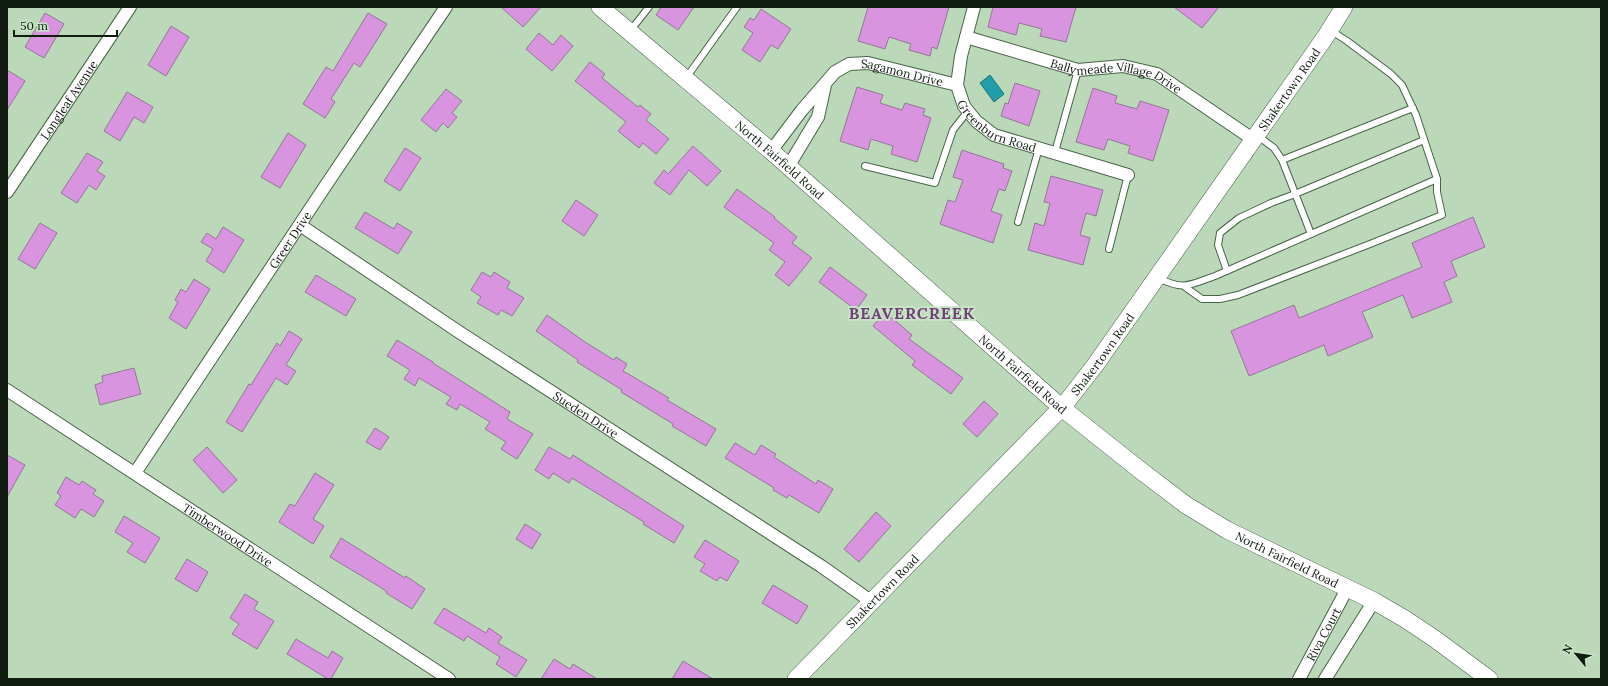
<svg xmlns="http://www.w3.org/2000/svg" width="1608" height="686" font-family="Lora,serif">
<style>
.water{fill:#219ea9;stroke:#1c777b}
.building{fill:#d894df;stroke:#937895}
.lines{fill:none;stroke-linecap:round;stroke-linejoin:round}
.lane-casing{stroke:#496348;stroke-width:8}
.street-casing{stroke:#496348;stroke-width:14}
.secondary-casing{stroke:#496348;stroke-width:18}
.lane{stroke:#fff;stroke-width:6}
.street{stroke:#fff;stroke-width:12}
.secondary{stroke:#fff;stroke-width:17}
.labels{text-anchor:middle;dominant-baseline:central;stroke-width:4;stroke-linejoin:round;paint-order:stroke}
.street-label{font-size:12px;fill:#111c11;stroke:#c7e5c6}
.district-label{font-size:16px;font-weight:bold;letter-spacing:1px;fill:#724277;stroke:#c7e5c6}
</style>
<rect width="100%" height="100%" fill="#bbd8b9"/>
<path class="water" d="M990,75L1004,94L994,102L980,83Z"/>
<g class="building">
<path d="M501,7H541L523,27Z"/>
<path d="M661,7H694L678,30L656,15Z"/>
<path d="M868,7H949L937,49L932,47L930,56L909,50L911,44L889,37L885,49L858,41Z"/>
<path d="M993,7H1076L1066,42L1040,36L1042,29L1019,23L1016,35L988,27Z"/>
<path d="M1174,7H1219L1202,28Z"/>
<path d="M761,9L791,29L778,49L771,45L760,62L742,50L753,33L744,27L750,18L754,20Z"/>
<path d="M45,13L64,24L44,58L25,47Z"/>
<path d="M368,13L387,24L360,67L354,63L331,99L335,102L325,118L303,104L326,67L333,71Z"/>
<path d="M171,26L189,37L166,76L148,65Z"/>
<path d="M539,33L553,45L561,35L573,46L552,71L526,49Z"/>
<path d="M590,62L605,74L602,78L638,107L640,105L651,114L646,120L669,139L656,154L643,143L639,148L618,131L626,122L575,81Z"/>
<path d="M7,70L25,81L7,110Z"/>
<path d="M1015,83L1040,91L1029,126L1001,116L1005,103L1008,104Z"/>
<path d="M857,87L883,95L880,103L902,110L905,103L925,109L923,115L931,118L917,162L891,154L893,146L871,139L868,150L840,141Z"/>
<path d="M1093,88L1117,96L1115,103L1137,109L1140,101L1169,110L1153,161L1128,153L1130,146L1108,139L1104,150L1076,142Z"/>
<path d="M446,89L462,101L452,113L457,117L448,128L443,123L436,132L421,120Z"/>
<path d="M127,92L153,107L144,123L134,117L120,141L104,131Z"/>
<path d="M288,133L306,145L280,188L261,177Z"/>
<path d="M693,146L721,171L707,186L689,170L670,195L654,183L664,170L668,174Z"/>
<path d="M405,148L421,158L400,191L384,181Z"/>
<path d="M962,150L1004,164L1003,168L1012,171L1005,191L999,189L991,211L1002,215L993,243L940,224L948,200L955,202L963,180L953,177Z"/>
<path d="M87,153L103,162L97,171L105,176L96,190L89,185L77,203L61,193Z"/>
<path d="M1051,176L1103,190L1096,216L1086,213L1080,235L1090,238L1083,265L1028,250L1035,223L1044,226L1050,203L1044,202Z"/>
<path d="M737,189L775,217L774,218L797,237L792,243L812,258L789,286L775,275L785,262L769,250L774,243L724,207Z"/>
<path d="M576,200L598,215L584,236L562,221Z"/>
<path d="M365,212L394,229L397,223L412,232L398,254L355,228Z"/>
<path d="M1473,217L1485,247L1451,261L1457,276L1444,282L1452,302L1412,318L1403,295L1362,312L1373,337L1328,356L1324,345L1249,376L1231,331L1294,305L1299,318L1422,267L1412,243Z"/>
<path d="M40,223L57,233L35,269L18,259Z"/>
<path d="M223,227L244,240L224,273L206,261L213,249L201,242L207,233L216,239Z"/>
<path d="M830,267L867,295L856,310L819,282Z"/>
<path d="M482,272L491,277L494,272L510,282L507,288L524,298L512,316L501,310L498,315L477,303L481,297L471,290Z"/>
<path d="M316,275L356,299L346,316L305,292Z"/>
<path d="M194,279L210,289L186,329L169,318L178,302L175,300L181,289L186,292Z"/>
<path d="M885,312L912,335L909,339L963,378L951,394L912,365L915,361L873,326Z"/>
<path d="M547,315L585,342L614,360L616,357L627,364L623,371L669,398L667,400L716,429L706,446L672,426L673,424L621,392L622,390L577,362L578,360L536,331Z"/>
<path d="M289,331L302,339L286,365L296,371L287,385L276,378L242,432L226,422L249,384L251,385L277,343L280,346Z"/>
<path d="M397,340L433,362V363L510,412L507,419L533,434L517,459L501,449L506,442L485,429L490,422L460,404L457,410L446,404L451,397L419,378L415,386L404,379L410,370L387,356Z"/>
<path d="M134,368L141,394L100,405L95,385L103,382L102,376Z"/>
<path d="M984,401L998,414L977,437L963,424Z"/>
<path d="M375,428L389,437L380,450L366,442Z"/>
<path d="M735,443L755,455L761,445L776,454L774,457L816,484L818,480L833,489L819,513L789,495L787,498L773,490L774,488L725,458Z"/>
<path d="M207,447L237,480L223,493L193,460Z"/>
<path d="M549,447L570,459L573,455L684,526L674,543L643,524L644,522L572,478L569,483L553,473L549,479L535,470Z"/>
<path d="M7,455L25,465L7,497Z"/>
<path d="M315,473L334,485L313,519L324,526L313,544L279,522L290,504L295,506Z"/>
<path d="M66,477L79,485L82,481L96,490L93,494L104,501L94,517L81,509L75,518L55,505L61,496L57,493Z"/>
<path d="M876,512L891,526L859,562L844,549Z"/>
<path d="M124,516L160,538L145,563L127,552L133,543L115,532Z"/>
<path d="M525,524L541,534L532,549L516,539Z"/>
<path d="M341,538L405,578L406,576L425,589L412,609L386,593L387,592L380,587L330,557Z"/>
<path d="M705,540L739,561L727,581L720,577L717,581L700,571L705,564L694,557Z"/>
<path d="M187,559L208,572L197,592L175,579Z"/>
<path d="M773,585L808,606L797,624L762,603Z"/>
<path d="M245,594L258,602L254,609L274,621L257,649L232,634L239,624L230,618Z"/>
<path d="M444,608L486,633L489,628L502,637L498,643L527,660L516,677L496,664L500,657L467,636L464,641L434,623Z"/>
<path d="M296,639L328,658L332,651L343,658L331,679H328L287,654Z"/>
<path d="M554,659L570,669L573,664L597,679H541Z"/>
<path d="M683,661L713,679H672Z"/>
</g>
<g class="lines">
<g class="lane-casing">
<g id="lane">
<path d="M630,31L649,7"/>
<path d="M686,78L737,7"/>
<path d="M1258,136L1274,148L1282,160L1311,234"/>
<path d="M1055,152L1078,70"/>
<path d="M1282,160L1413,108"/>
<path d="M865,166L935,183L953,130L968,111"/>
<path d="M1018,222L1039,148"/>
<path d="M1109,249L1128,175"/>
<path d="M1227,271L1218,245L1220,233L1239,218L1271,203L1295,194L1424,140"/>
<path d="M1158,278C1185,291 1189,285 1215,276L1437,179"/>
<path d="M1185,287L1202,299H1220L1238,295L1370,244L1442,215L1437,192V179L1416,115L1402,85L1391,74L1347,41L1330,30"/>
</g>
</g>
<g class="street-casing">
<g id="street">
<path id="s1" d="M974,7L961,56L957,85L964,106L976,121L994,135L1128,175"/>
<path id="s2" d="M966,37L1078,70L1123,66L1157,74L1254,140"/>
<path id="s3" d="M771,151L802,110L835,72L849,64L868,63L957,85"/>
<path d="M788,167L818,117L825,85"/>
<path id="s4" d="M7,192L130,7"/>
<path id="s5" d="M300,225L459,332L821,566L872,602"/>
<path id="s6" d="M7,390L449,679"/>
<path id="s7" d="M135,473L324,188L446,7"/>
<path id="s8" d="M1299,679L1347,589"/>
<path d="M1325,679L1374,601"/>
</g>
</g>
<g class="secondary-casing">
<g id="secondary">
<path id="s9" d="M600,7L771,151L1062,408L1140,470L1186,505L1227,530L1374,601L1405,619L1435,639L1489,679"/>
<path id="s10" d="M796,679L1065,404L1096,364L1326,36L1344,7"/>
</g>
</g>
<use href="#lane" class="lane"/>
<use href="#street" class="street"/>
<use href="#secondary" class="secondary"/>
</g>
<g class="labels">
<g class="street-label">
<text stroke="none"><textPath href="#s3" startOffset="172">Sagamon Drive</textPath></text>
<text stroke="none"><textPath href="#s2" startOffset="157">Ballymeade Village Drive</textPath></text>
<text stroke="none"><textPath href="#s10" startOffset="771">Shakertown Road</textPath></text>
<text stroke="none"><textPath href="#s4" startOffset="111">Longleaf Avenue</textPath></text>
<text stroke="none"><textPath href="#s1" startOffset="142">Greenburn Road</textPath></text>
<text stroke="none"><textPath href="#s9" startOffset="236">North Fairfield Road</textPath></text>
<text stroke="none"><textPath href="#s7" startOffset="280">Greer Drive</textPath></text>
<text stroke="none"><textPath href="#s10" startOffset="447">Shakertown Road</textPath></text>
<text stroke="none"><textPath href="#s9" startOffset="560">North Fairfield Road</textPath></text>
<text stroke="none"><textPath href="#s5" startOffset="343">Sueden Drive</textPath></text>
<text stroke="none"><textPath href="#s6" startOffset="264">Timberwood Drive</textPath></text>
<text stroke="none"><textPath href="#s9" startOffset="884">North Fairfield Road</textPath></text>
<text stroke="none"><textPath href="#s10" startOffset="123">Shakertown Road</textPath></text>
<text stroke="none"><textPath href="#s8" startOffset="51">Riva Court</textPath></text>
</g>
<g class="district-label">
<text x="912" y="313">BEAVERCREEK</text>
</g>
</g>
<rect width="1608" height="686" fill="none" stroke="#111c11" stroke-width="16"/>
<g transform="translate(1576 654) rotate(299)" stroke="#c7e5c6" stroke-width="3" paint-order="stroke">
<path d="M0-3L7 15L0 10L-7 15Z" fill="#111c11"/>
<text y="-6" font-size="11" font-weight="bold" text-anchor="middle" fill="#111c11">N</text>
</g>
<path d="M14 30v6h103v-6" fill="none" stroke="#111c11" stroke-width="2"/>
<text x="20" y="30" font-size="12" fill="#111c11" stroke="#c7e5c6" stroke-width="3" paint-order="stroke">50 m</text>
</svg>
